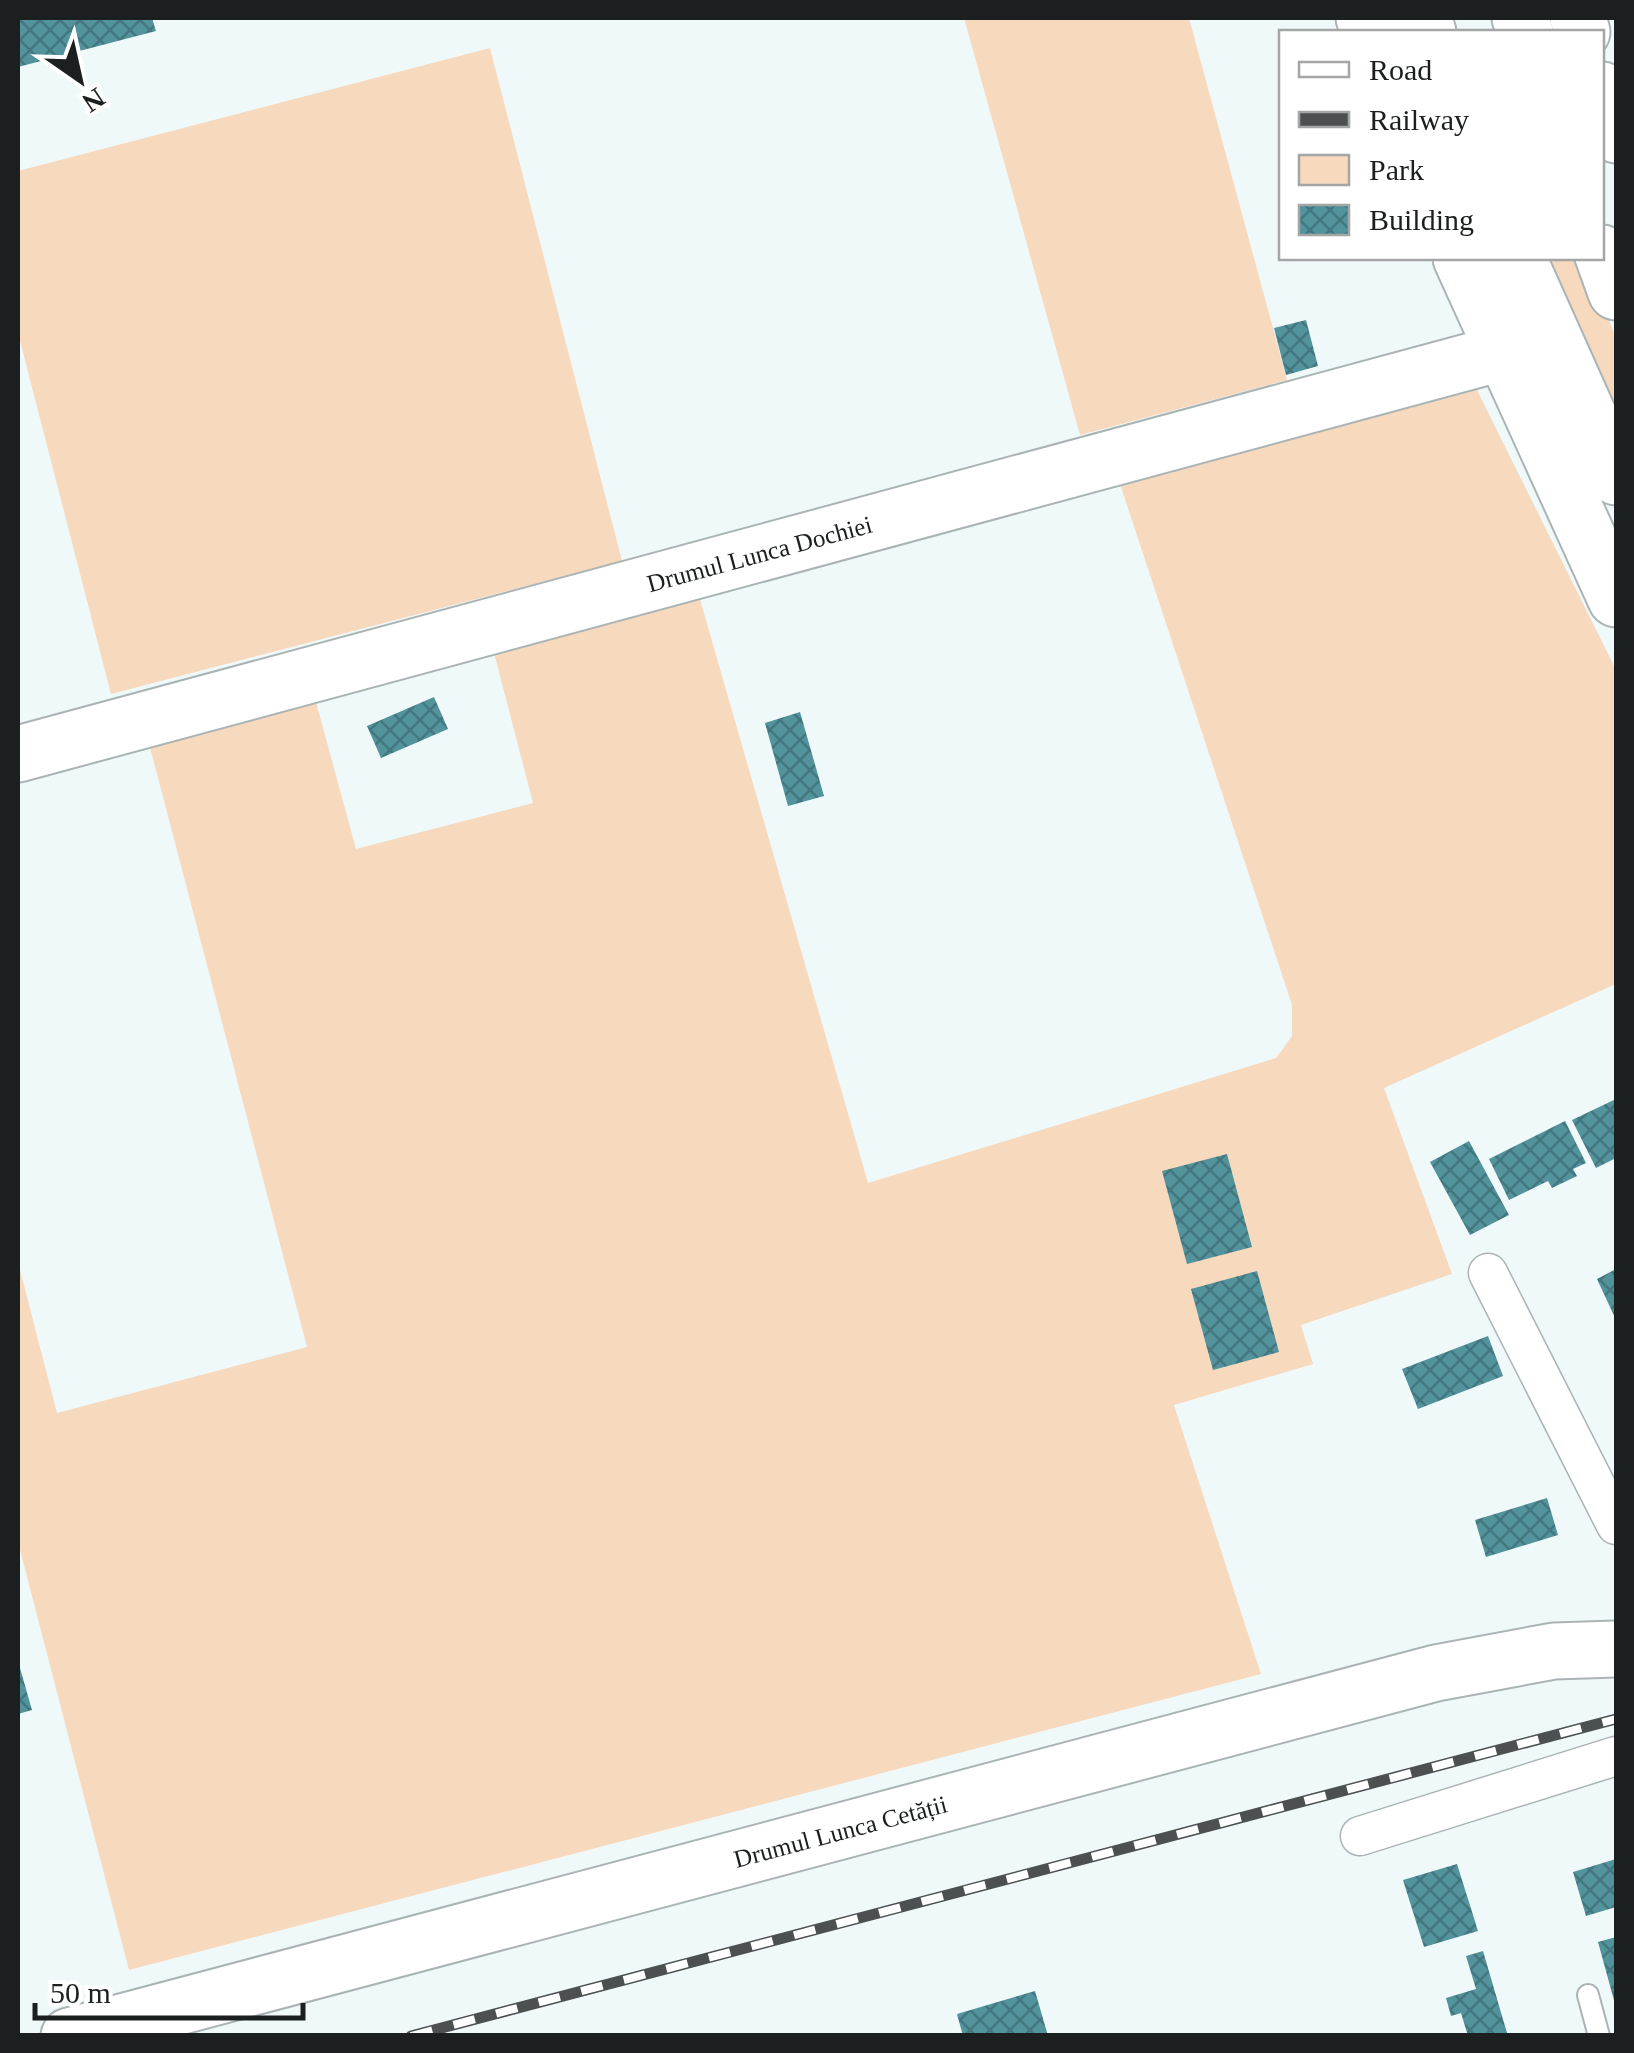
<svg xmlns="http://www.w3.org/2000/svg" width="1634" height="2053" font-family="'Times New Roman',serif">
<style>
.green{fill:#f7d9be}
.building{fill:url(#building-cross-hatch)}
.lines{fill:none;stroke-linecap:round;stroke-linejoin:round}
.lane-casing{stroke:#abb4b5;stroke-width:24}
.street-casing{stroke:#abb4b5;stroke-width:41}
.secondary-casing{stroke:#abb4b5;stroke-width:59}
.lane{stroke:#fff;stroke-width:20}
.street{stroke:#fff;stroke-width:38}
.secondary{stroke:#fff;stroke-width:55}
.rail-casing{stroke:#4c5050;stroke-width:11}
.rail{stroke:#fff;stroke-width:8;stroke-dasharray:22;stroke-linecap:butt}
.labels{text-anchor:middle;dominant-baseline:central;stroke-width:10;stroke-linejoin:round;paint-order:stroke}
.street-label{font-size:25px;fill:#1c1f1f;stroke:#fff}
</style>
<defs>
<pattern id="building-cross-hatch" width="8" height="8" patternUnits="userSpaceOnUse" patternTransform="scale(2.5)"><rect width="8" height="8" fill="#52939c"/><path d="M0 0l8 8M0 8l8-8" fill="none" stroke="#43777f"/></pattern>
</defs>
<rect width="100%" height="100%" fill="#f0f9fa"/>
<g class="green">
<path d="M964,18H1189L1287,380L1080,435Z"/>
<path d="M490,48L622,561L111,694L18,333V171Z"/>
<path d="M1540,258H1584L1616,338V429Z"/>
<path d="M1477,390L1616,670V984L1384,1088L1452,1274L1301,1325L1313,1364L1174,1405L1261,1674L129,1970L18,1542V1262L57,1413L307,1347L146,732L313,691L356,849L533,803L492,645L697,589L868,1183L1276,1058L1292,1036V1005L1120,484Z"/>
</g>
<g class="building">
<path d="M18,18H152L156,31L18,67Z"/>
<path d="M1306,320L1318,366L1286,375L1274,328Z"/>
<path d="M434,697L448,729L381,758L367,726Z"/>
<path d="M800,712L824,796L788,806L765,723Z"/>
<path d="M1616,1099V1158L1596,1168L1572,1120Z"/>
<path d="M1565,1121L1586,1163L1573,1169L1577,1176L1552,1188L1548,1181L1509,1200L1489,1159Z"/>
<path d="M1469,1141L1509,1215L1470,1235L1430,1162Z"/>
<path d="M1227,1154L1252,1247L1187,1264L1162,1171Z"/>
<path d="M1616,1269V1320L1597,1279Z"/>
<path d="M1257,1271L1279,1352L1213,1370L1191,1289Z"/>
<path d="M1488,1336L1503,1376L1418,1409L1402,1369Z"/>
<path d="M1547,1498L1558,1535L1486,1557L1475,1520Z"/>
<path d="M18,1661L32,1710L18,1714Z"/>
<path d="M1616,1859V1907L1586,1916L1573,1872Z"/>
<path d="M1457,1864L1478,1931L1424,1947L1403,1880Z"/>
<path d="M1616,1937V2004H1615L1598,1942Z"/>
<path d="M1483,1951L1507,2033L1498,2036H1468L1461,2013L1451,2016L1446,1998L1476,1989L1466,1956Z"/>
<path d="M1035,1991L1048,2036H963L957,2014Z"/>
</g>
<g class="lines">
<g class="lane-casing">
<path id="lane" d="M1588,1995L1599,2036"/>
</g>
<g class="street-casing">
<g id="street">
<path d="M1488,1273L1616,1525"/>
<path d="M1360,1836L1616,1756"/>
</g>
</g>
<g class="secondary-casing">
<g id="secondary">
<path d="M1364,18L1370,32"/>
<path d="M1422,18L1428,32"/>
<path d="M1520,18L1525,32"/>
<path d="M1578,18L1582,32"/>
<path d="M1602,90L1616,135"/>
<path d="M1602,253L1616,292"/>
<path d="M1461,258L1616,599"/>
<path d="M1518,258L1616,477"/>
<path id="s1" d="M18,754L1501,353"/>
<path id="s2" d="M69,2036L1436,1673L1554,1651L1616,1649"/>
</g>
</g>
<use href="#lane" class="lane"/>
<use href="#street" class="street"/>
<use href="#secondary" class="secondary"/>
<g class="rail-casing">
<path id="rail" d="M411,2036L1616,1719"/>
</g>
<use href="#rail" class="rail"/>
</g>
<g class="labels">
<g class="street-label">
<text stroke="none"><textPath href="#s1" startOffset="768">Drumul Lunca Dochiei</textPath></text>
<text stroke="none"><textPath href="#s2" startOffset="798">Drumul Lunca Cetății</textPath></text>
</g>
</g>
<rect width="1634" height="2053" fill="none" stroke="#1c1f1f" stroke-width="40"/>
<rect x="1279" y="30" width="325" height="230" fill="#ffffff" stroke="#a4a5a5" stroke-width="2.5"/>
<rect x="1299" y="62" width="50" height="15" fill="#ffffff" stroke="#a4a5a5" stroke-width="2.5"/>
<text x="1369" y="80" font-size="30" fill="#1c1f1f">Road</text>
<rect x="1299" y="112" width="50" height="15" fill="#4c5050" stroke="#a4a5a5" stroke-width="2.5"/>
<text x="1369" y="130" font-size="30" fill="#1c1f1f">Railway</text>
<rect x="1299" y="155" width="50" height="30" fill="#f7d9be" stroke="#a4a5a5" stroke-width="2.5"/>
<text x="1369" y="180" font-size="30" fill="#1c1f1f">Park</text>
<rect x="1299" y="205" width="50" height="30" fill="url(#building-cross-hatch)" stroke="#a4a5a5" stroke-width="2.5"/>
<text x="1369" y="230" font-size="30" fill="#1c1f1f">Building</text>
<g transform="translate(80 80) rotate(146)" stroke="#ffffff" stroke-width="8" paint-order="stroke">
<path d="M0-8L18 38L0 25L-18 38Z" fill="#1c1f1f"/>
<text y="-15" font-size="28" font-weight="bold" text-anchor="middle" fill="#1c1f1f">N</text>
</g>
<path d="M35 2003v15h268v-15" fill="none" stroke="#1c1f1f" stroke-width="5"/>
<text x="50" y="2003" font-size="30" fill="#1c1f1f" stroke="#ffffff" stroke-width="8" paint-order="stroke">50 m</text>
</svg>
